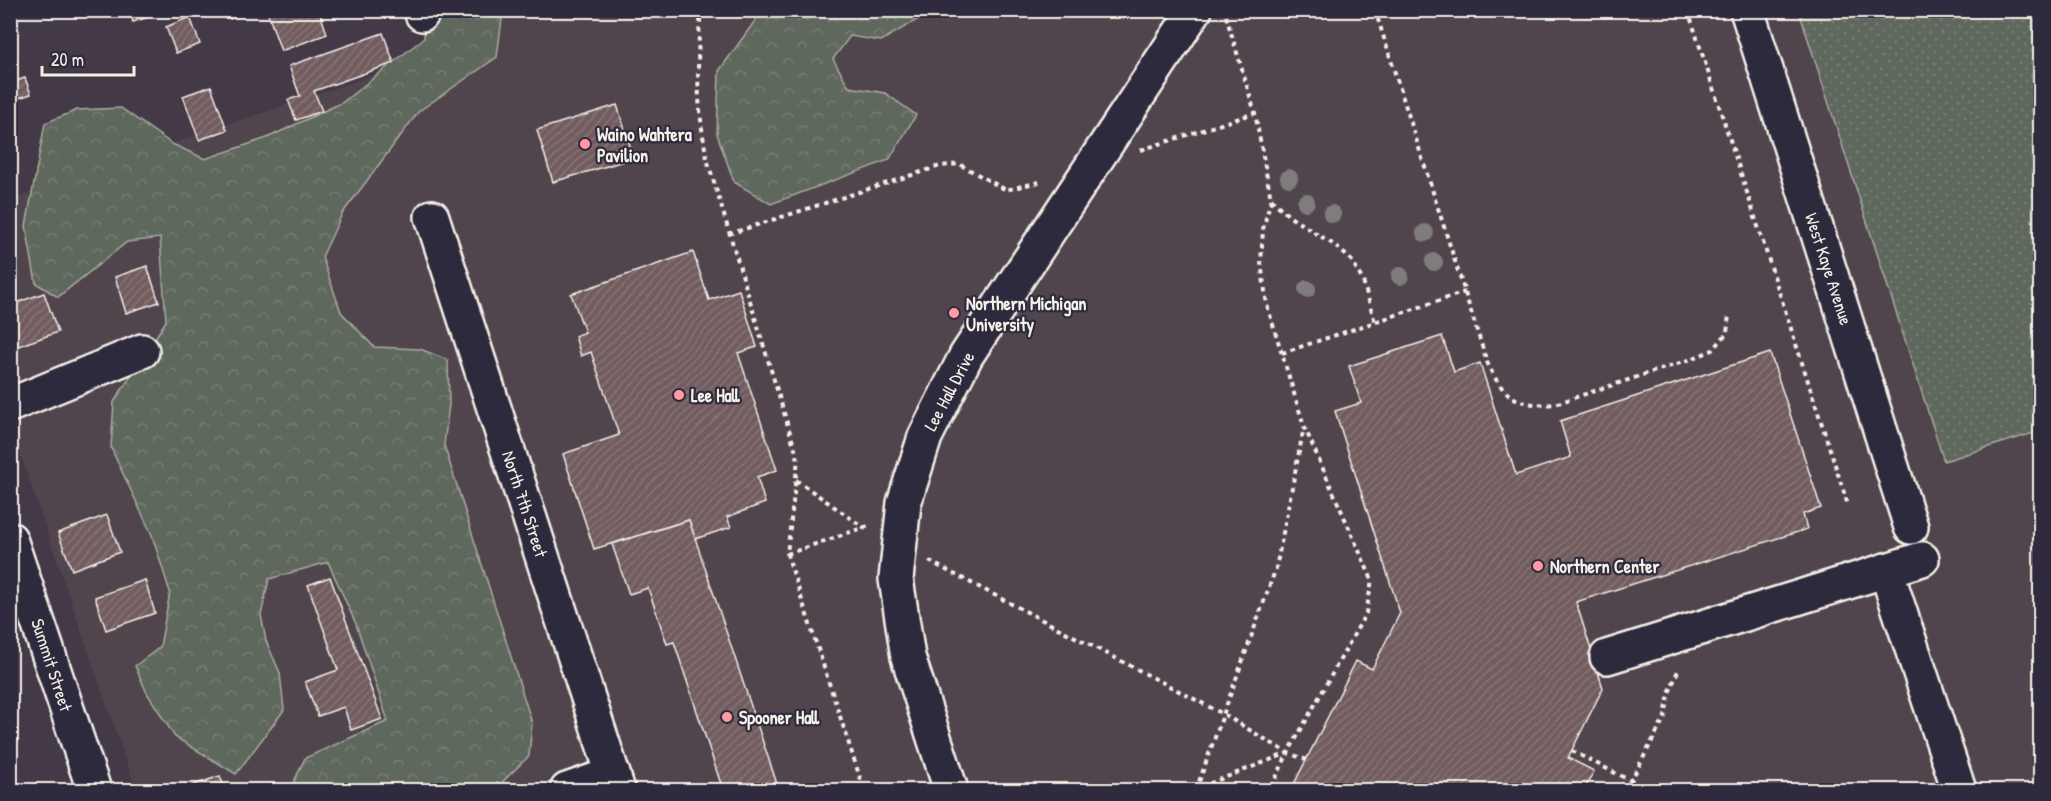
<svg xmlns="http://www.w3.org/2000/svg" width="2051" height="801" font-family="'Patrick Hand',sans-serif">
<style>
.built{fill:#51444e}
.grass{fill:url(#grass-dots);stroke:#aaaca2;stroke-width:1.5}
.forest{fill:url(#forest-crowns);stroke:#aaaca2;stroke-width:1.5}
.building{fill:url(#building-hatch);stroke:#f4f1e8;stroke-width:1.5}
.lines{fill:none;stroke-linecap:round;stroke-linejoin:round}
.minor-casing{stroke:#f4f1e8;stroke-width:38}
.path{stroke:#f4f1e8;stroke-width:4;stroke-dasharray:4.5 4.5;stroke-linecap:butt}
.minor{stroke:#2f2a3d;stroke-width:33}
.tree{fill:#807c7d}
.poi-dot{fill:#ff9aa2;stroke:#2f2a3d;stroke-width:2}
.labels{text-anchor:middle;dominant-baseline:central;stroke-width:4.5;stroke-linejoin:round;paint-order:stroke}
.poi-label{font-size:18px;font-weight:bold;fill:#f4f1e8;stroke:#2f2a3d;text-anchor:start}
.street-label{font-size:18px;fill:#f4f1e8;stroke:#2f2a3d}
</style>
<defs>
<pattern id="grass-dots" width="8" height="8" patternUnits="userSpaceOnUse" patternTransform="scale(1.5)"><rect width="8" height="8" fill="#5f685c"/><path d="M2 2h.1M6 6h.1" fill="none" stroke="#777e73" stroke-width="1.8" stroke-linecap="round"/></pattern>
<pattern id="forest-crowns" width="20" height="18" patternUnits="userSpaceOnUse" patternTransform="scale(1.5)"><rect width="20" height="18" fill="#5f685c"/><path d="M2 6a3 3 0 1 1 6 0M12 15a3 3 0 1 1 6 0" fill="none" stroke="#777e73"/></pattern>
<pattern id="building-hatch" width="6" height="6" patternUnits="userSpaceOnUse" patternTransform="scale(1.5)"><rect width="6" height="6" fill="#725c5f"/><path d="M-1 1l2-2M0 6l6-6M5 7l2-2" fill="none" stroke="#877476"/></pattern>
</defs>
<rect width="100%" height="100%" fill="#433947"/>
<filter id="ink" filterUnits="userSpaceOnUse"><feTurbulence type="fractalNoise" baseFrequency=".0167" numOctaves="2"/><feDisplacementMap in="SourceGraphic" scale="12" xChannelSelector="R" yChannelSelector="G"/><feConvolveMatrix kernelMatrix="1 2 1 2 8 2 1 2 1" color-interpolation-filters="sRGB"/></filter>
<g filter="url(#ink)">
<path class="built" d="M449,11H1799L1944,461L2040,431V790H136L11,427L10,200L460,45Z"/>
<path class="grass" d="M1799,11H2040V431L1944,461Z"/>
<g class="forest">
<path d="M425,11H503L497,57L419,111L342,214L322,257L341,312L374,347L420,349L448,360L449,404L444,445L532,723L529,756L494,790H290L305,758L388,721L356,624L328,562L269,579L261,615L266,641L280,673L284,710L236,774L175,737L147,693L135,666L160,647L170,592L152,535L111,448L114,402L166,321L160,238L127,242L58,297L36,283L26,226L45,123L77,110L121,108L172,144L205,159L267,138L343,102L424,38Z"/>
<path d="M762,11H932L881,41L850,36L833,59L849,87L885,93L916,115L889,160L771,204L734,182L717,134L719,71Z"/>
</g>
<g class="building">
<path d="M129,10H147L149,17L133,22Z"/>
<path d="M227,10H252L230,19Z"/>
<path d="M319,10L327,34L281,51L267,11Z"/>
<path d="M190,17L200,44L176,53L166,27Z"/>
<path d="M383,33L394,63L314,91L322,111L296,120L288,100L300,96L289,66Z"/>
<path d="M25,78L31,94L10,101V83Z"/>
<path d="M211,86L227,130L199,140L183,96Z"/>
<path d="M617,105L634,158L553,182L537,130Z"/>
<path d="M693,252L709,300L739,290L757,347L738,353L777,470L757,477L765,503L727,517L731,527L695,539L689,520L594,549L563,454L619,435L591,352L581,356L575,336L585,332L571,294Z"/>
<path d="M10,266L18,286L10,289Z"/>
<path d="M147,266L159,302L126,313L115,277Z"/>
<path d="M44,293L58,332L10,349V305Z"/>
<path d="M1442,336L1454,372L1480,363L1516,475L1571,457L1560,421L1770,353L1821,508L1803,514L1807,529L1576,602L1603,688L1568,758L1594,771L1584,790H1291L1356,661L1372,669L1400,613L1335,411L1361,403L1349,366Z"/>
<path d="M107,515L120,552L72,570L58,533Z"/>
<path d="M689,520L779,790H723L674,642L667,644L648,588L629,594L612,544Z"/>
<path d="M330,577L382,719L351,730L344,707L318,716L305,682L338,670L308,585Z"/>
<path d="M145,580L155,613L106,630L95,597Z"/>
<path d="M220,776L225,790H179Z"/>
</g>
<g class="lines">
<g class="minor-casing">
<g id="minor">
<path d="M421,10L422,14"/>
<path d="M1747,10L1911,527"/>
<path d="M432,217L618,790"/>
<path d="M10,405L142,351"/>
<path d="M10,539L94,790"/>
<path d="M1886,570L1959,790"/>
<path d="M1607,657L1922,559"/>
<path d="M567,790L613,774"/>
<path d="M951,790L908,657L896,579L904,503L925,437L966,356L1195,10"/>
</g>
</g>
<g class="path">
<path d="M701,10C696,62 697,108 707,159L798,459L787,554L864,790"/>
<path d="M1375,10L1487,362C1502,396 1517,407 1555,404L1689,360L1713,350L1727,333L1729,314"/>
<path d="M1688,10L1848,505"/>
<path d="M1226,16L1255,113L1271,199L1263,229L1261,263L1267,305L1304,426L1372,580L1366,613L1288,753"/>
<path d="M1141,150L1255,113"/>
<path d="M1271,199L1290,217L1336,246L1352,261L1363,281L1375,322"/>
<path d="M729,234L940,166L959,164L1006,190L1043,181"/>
<path d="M1282,353L1465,292"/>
<path d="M796,480L866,529"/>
<path d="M787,554L868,526"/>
<path d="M929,561L1223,714L1288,753L1307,760"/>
<path d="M1572,751L1631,781"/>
<path d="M1193,790L1288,753L1270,790"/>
<path d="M1196,790L1276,568L1304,427"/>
<path d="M1626,790L1665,717L1669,693L1679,668"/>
</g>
<use href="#minor" class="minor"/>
</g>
<g class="tree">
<circle cx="1289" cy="178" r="9"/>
<circle cx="1306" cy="202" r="9"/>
<circle cx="1332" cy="214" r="9"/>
<circle cx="1425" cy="233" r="9"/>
<circle cx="1434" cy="262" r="9"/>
<circle cx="1400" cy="276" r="9"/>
<circle cx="1307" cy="289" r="9"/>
</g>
</g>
<g class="poi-dot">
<circle cx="585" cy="144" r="6"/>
<circle cx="954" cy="313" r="6"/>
<circle cx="679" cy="395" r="6"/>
<circle cx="1538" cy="566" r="6"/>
<circle cx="727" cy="717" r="6"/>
</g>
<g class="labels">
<g class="poi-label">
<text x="597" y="134">Waino Wahtera<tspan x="597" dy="21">Pavilion</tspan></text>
<text x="966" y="303">Northern Michigan<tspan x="966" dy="21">University</tspan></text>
<text x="691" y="395">Lee Hall</text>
<text x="1550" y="566">Northern Center</text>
<text x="739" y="717">Spooner Hall</text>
</g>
<g class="street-label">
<text transform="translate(1829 269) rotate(72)">West Kaye Avenue</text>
<text transform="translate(949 391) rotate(-62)">Lee Hall Drive</text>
<text transform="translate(525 504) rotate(72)">North 7th Street</text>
<text transform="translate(52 665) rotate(72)">Summit Street</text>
</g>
</g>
<rect width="2051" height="801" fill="none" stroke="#2f2a3d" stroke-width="36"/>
<rect x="18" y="18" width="2015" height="765" fill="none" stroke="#f4f1e8" stroke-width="2" filter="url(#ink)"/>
<path d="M42 66v9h92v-9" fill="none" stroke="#f4f1e8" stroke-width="3"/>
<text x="51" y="66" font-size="18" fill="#f4f1e8" stroke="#2f2a3d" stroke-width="4.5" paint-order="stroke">20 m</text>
</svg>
